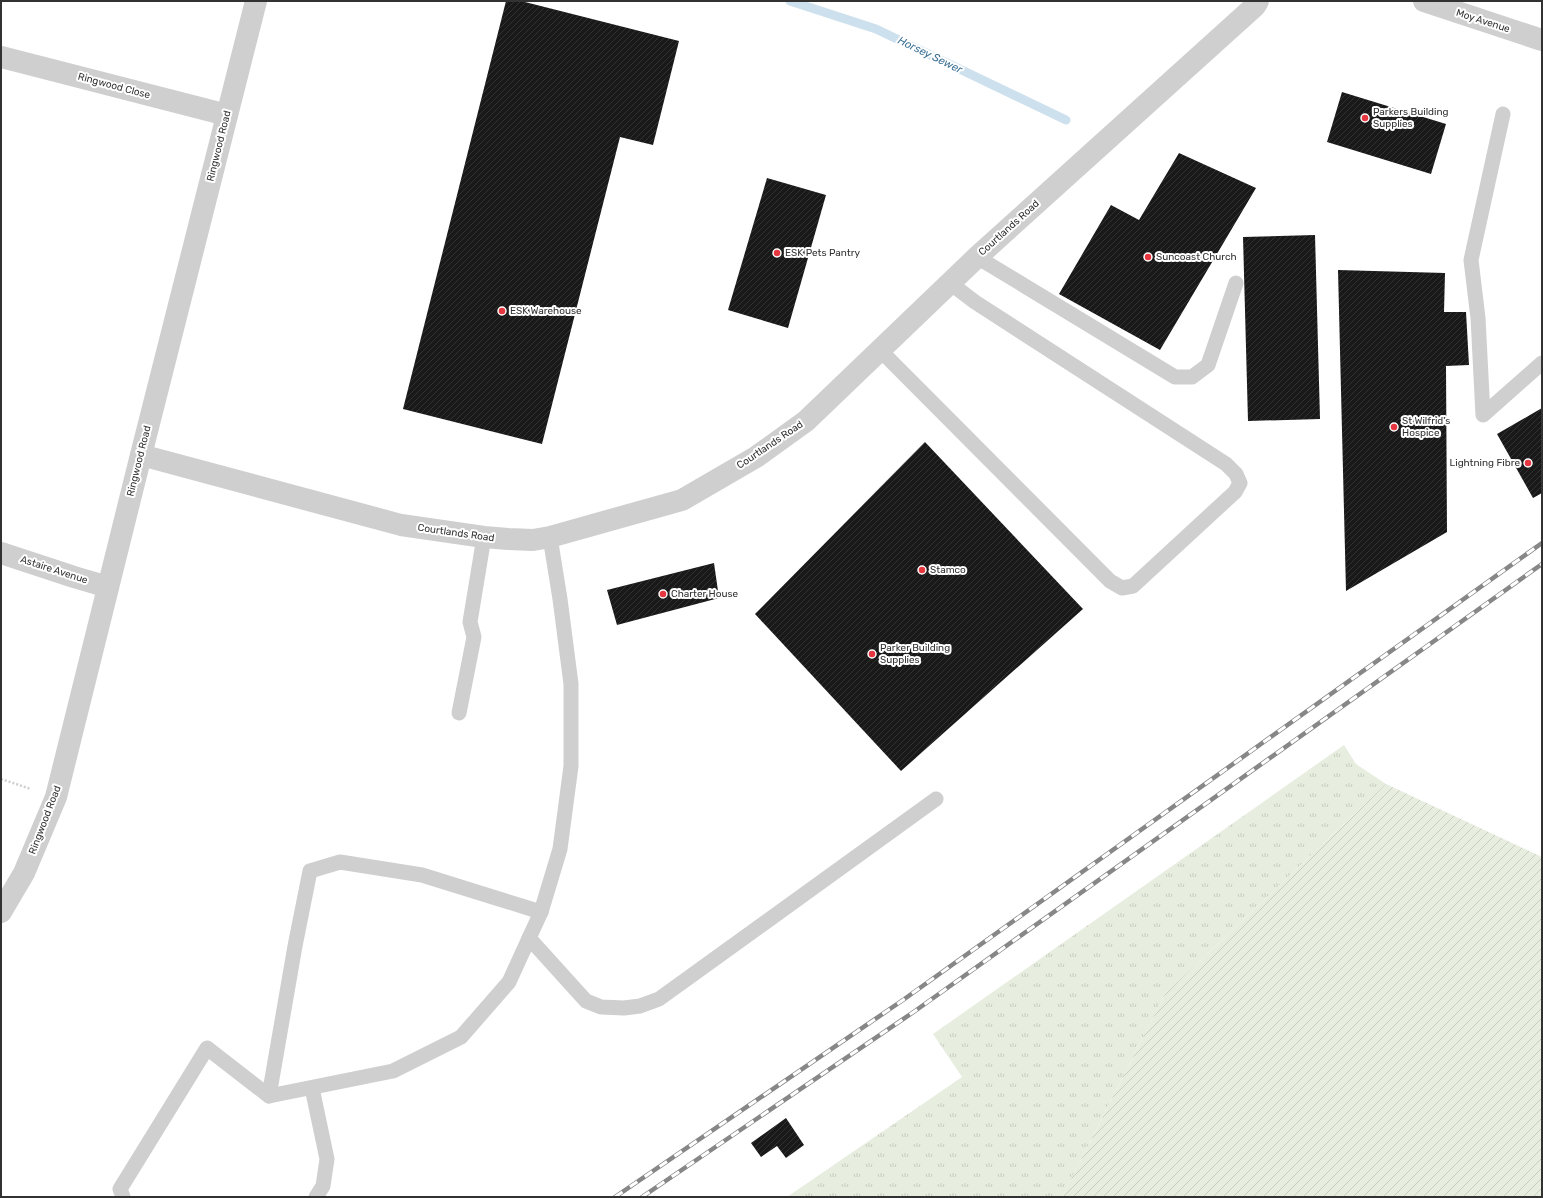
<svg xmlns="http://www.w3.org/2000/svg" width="1543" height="1198" font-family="Rubik,sans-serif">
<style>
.grass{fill:url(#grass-tufts)}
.garden{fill:url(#garden-furrows)}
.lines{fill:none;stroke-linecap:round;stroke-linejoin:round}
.stream{stroke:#cde0ed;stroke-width:9}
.building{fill:url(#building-hatch)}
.path{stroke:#cfcfcf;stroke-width:2.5;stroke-dasharray:2 2;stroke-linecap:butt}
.service{stroke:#cfcfcf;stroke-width:15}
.minor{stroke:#cfcfcf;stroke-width:22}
.rail-casing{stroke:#878787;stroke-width:4.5}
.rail{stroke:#fff;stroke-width:3;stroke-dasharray:9;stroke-linecap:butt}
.poi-dot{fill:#e6363f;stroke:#fff;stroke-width:1.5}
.labels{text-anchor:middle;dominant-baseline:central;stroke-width:4;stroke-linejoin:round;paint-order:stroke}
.street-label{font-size:10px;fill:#323232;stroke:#fff}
.poi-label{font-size:10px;fill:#323232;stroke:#fff;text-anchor:start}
.water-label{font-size:11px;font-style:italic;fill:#3e7296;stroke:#fff}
</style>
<defs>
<pattern id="grass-tufts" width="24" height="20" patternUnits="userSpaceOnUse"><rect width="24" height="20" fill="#e7eee0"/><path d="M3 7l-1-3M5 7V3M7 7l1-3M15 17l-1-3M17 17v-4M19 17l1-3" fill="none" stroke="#c7cdc1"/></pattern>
<pattern id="garden-furrows" width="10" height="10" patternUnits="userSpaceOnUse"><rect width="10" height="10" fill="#e7eee0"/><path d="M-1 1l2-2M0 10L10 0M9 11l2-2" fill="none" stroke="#c7cdc1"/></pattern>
<pattern id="building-hatch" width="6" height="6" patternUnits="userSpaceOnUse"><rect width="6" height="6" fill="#191919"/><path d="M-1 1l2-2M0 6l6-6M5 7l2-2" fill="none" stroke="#323232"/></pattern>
</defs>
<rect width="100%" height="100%" fill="#fff"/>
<path class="grass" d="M1344,745L1356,764L1386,784L1165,994L1062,1197H787L962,1077L933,1034Z"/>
<path class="garden" d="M1386,784L1542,857V1197H1062L1165,994Z"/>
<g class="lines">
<path class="stream" d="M790,1L876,29L1066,120"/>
</g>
<g class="building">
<path d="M506,1H521L679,41L653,145L620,137L542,444L403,409Z"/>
<path d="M1342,92L1446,124L1431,174L1327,142Z"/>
<path d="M1179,153L1256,188L1160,350L1059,294L1111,205L1139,220Z"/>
<path d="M767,178L826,195L788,328L728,310Z"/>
<path d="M1315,235L1320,419L1248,421L1243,237Z"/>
<path d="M1338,270L1445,273L1444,312H1466L1469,365L1446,366L1447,532L1346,591Z"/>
<path d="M1542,408V493L1533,498L1497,434Z"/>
<path d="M925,442L1083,609L901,771L755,614Z"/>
<path d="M714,563L719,598L617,625L607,590Z"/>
<path d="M786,1118L804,1145L786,1158L777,1146L761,1157L751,1143Z"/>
</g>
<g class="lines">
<path class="path" d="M1,779L31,789"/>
<g class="service">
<path d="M1503,114L1471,260L1478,318L1483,415L1542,363"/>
<path d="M977,257L1175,377H1192L1208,365L1236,283"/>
<path d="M879,349L1110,581L1122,588L1133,586L1235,492L1240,483L1236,474L1226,464L975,302L950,283"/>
<path d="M459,713L474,637L470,622L484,537"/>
<path d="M529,938L586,1001L601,1007L624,1008L640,1006L659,999L936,799"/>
<path d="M312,1088L327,1159L323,1186L316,1197"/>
<path d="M269,1096L295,946L310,871L340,862L422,875L541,912"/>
<path d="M123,1197L120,1189L207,1048L269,1096L393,1071L461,1037L509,982L541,912L560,849L571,766V684L560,599L550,537"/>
</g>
<g class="minor">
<path d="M1424,1L1542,40"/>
<path d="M1,57L227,115"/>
<path d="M141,455L401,525L484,537L508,539L533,540L550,537L682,500L756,457L806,421L977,257L1255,6L1258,1"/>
<path d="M1,553L74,577L108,587"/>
<path d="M1,912L24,873L56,797L141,455L256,1"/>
</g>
<g class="rail-casing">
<g id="rail">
<path d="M615,1197L903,1000L1542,543"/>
<path d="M642,1197L915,1011L1542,564"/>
</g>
</g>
<use href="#rail" class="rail"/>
</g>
<g class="poi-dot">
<circle cx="1365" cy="118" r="4"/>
<circle cx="777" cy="253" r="4"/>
<circle cx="1148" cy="257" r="4"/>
<circle cx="502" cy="311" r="4"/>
<circle cx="1394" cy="427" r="4"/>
<circle cx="1528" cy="463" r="4"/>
<circle cx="922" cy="570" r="4"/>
<circle cx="663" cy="594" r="4"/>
<circle cx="872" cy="654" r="4"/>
</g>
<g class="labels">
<g class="street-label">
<text transform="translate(1483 21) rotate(18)">Moy Avenue</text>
<text transform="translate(114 86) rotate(15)">Ringwood Close</text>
<text transform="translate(219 146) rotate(-76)">Ringwood Road</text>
<text transform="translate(1009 228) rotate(-42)">Courtlands Road</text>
<text transform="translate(770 445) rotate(-34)">Courtlands Road</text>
<text transform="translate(139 461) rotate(-76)">Ringwood Road</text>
<text transform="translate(456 533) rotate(8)">Courtlands Road</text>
<text transform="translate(54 570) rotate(18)">Astaire Avenue</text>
<text transform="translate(45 820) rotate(-69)">Ringwood Road</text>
</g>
<g class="poi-label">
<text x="1373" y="112">Parkers Building<tspan x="1373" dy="12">Supplies</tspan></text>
<text x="785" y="253">ESK Pets Pantry</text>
<text x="1156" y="257">Suncoast Church</text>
<text x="510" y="311">ESK Warehouse</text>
<text x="1402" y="421">St Wilfrid's<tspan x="1402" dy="12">Hospice</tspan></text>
<text x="1520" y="463" text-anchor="end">Lightning Fibre</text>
<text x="930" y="570">Stamco</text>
<text x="671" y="594">Charter House</text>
<text x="880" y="648">Parker Building<tspan x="880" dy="12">Supplies</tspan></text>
</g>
<g class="water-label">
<text transform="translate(930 55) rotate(26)">Horsey Sewer</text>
</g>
</g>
<rect width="1543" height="1198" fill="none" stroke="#323232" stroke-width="4"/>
</svg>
